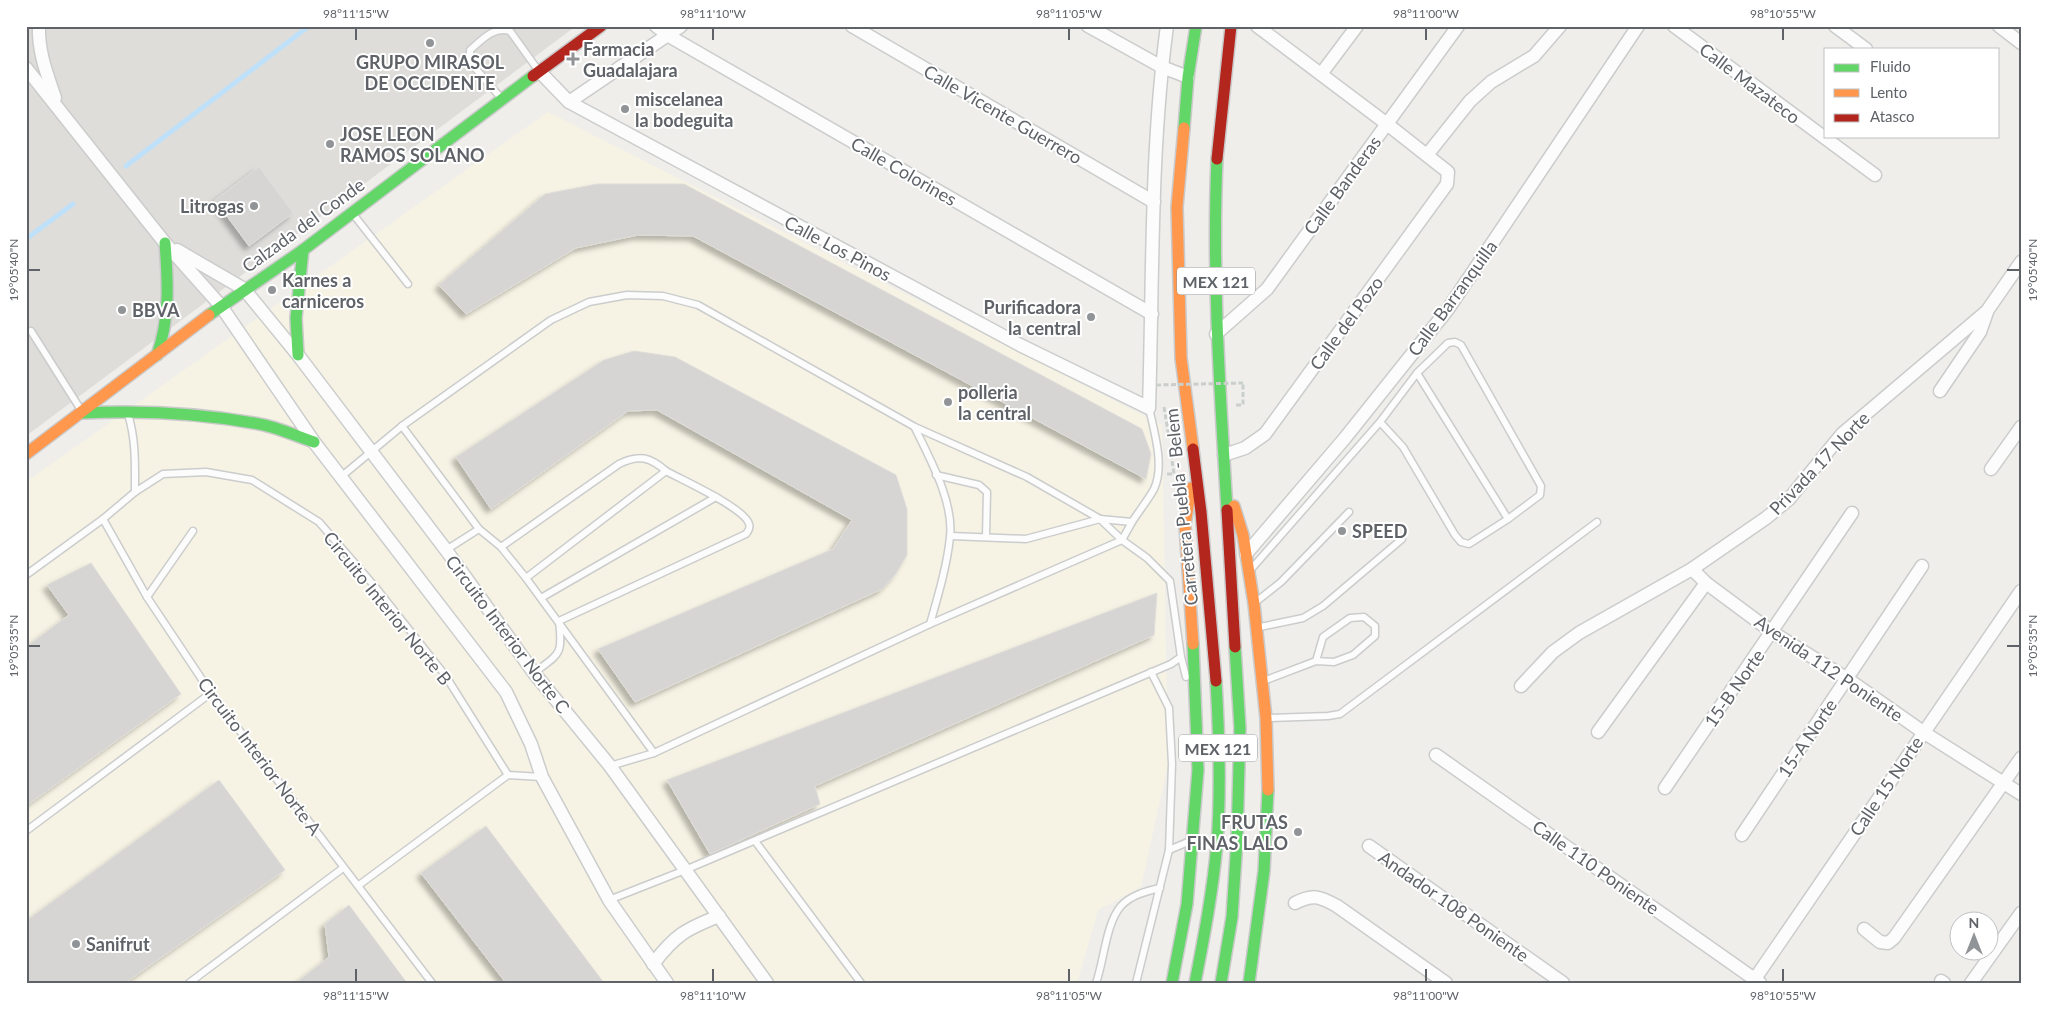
<svg xmlns="http://www.w3.org/2000/svg" width="2047" height="1009" font-family="Lato,sans-serif">
<style>
.commercial{fill:#f7f3e4}
.industrial{fill:#dfddda}
.lines{fill:none;stroke-linecap:round;stroke-linejoin:round}
.stream{stroke:#bfe0f9;stroke-width:5}
.building{fill:#d6d5d3;stroke:#deddd9;filter:url(#shadow)}
.lane-casing{stroke:#cbcccc;stroke-width:9}
.street-casing{stroke:#cbcccc;stroke-width:15}
.fast-casing{stroke:#cacacb;stroke-width:14}
.slow-casing{stroke:#cacacb;stroke-width:14}
.jam-casing{stroke:#cacacb;stroke-width:14}
.path{stroke:#cacfcc;stroke-width:3;stroke-dasharray:5 2.5;stroke-linecap:butt}
.lane{stroke:#fdfcfc;stroke-width:6}
.street{stroke:#fdfcfc;stroke-width:12}
.fast{stroke:#63d668;stroke-width:11}
.slow{stroke:#ff974d;stroke-width:11}
.jam{stroke:#b3261e;stroke-width:11}
.path-bridge{stroke:#cacfcc;stroke-width:3;stroke-dasharray:5 2.5;stroke-linecap:butt}
.ticks{fill:none;stroke:#5f6368;stroke-width:2}
.poi-dot{fill:#919496;stroke:#fff;stroke-width:2}
.labels{text-anchor:middle;dominant-baseline:central;stroke-width:4;stroke-linejoin:round;paint-order:stroke}
.shield{fill:#fff;stroke:#8f9295;stroke-width:1}
.shield-label{font-size:16px;font-weight:bold;fill:#5f6368}
.poi-label{font-size:18px;font-weight:bold;fill:#5f6368;stroke:#fff;text-anchor:start}
.street-label{font-size:18px;fill:#5f6368;stroke:#fff}
.neatline{fill:none;stroke:#5f6368;stroke-width:2}
.ticks-label{font-size:12px;text-anchor:middle;fill:#5f6368}
</style>
<defs>
<filter id="shadow"><feDropShadow dx="-4.5" dy="4.5" stdDeviation="2.5" flood-color="#0004"/></filter>
</defs>
<rect width="100%" height="100%" fill="#efeeea"/>
<path class="commercial" d="M548,112L1162,425L1168,764L1141,887L1098,910L1077,983H26V482Z"/>
<path class="industrial" d="M26,26H576L26,436Z"/>
<g class="lines">
<g class="stream">
<path d="M126,166L309,26"/>
<path d="M26,239L73,204"/>
</g>
</g>
<g class="building">
<path d="M259,167L293,213L249,246L215,200Z"/>
<path d="M597,184H684L1142,429L1151,454L1146,479L693,236L638,235L576,248L466,314L439,285L545,194Z"/>
<path d="M634,351L675,357L896,475L907,509V555L895,575L882,589L635,702L598,649L833,549L852,520L657,410L628,411L491,509L456,457L604,360Z"/>
<path d="M91,563L181,694L26,806V647L69,615L47,585Z"/>
<path d="M1157,593L1154,635L815,786L820,804L710,854L667,780Z"/>
<path d="M219,780L285,870L125,983H26V921Z"/>
<path d="M486,826L604,983H506L421,873Z"/>
<path d="M349,905L407,983H296L329,957L325,924Z"/>
</g>
<g class="lines">
<g class="lane-casing">
<g id="lane">
<path d="M501,98L470,62V50C482,40 493,26 510,31L538,70"/>
<path d="M353,214L408,284"/>
<path d="M31,331L81,410"/>
<path d="M1417,373L1508,519"/>
<path d="M128,414C136,440 135,465 135,492"/>
<path d="M402,426L479,529L501,547L526,578L654,753"/>
<path d="M936,475L979,485L987,492L986,537"/>
<path d="M342,476L402,426L551,320L589,302L627,295L663,296L698,305L915,427L1027,477L1100,519L1122,540L1147,558L1170,581L1181,657L1186,677"/>
<path d="M103,519L147,597L211,693L432,983"/>
<path d="M951,536L1026,539L1100,519L1132,522C1139,511 1148,500 1154,489C1165,466 1154,431 1149,408"/>
<path d="M501,547L619,464C639,454 650,457 666,471"/>
<path d="M446,550L479,529"/>
<path d="M1253,567L1380,422L1417,373L1448,343L1455,342L1461,345L1541,486L1540,495L1508,519L1469,544L1461,542L1455,535L1403,447L1380,422"/>
<path d="M26,575L103,519L135,492L163,474L206,472L252,480L319,522L377,589L445,675L508,775"/>
<path d="M526,578L666,471C682,480 745,508 749,524C751,528 748,531 746,534L559,621C563,655 560,653 534,673"/>
<path d="M147,597L193,531"/>
<path d="M541,598L716,497"/>
<path d="M1257,601L1281,582L1349,512"/>
<path d="M930,624L1122,540L1132,522"/>
<path d="M1260,627L1303,618L1323,606L1402,539"/>
<path d="M1266,680L1316,661L1334,662L1353,655L1375,636V626L1364,617L1350,618L1323,637L1316,661"/>
<path d="M1268,718L1328,716L1340,714L1597,522"/>
<path d="M610,766L654,753L930,624C938,596 947,566 950,537C954,502 930,459 915,428"/>
<path d="M26,831L211,693"/>
<path d="M755,841L861,983"/>
<path d="M1169,850L1188,842"/>
<path d="M359,885L508,775L542,777"/>
<path d="M609,900L685,870L1171,664L1181,657"/>
<path d="M189,983L343,868"/>
<path d="M1096,983C1104,961 1106,923 1121,906C1131,895 1147,891 1160,888"/>
<path d="M1136,983L1169,850L1172,764L1169,708L1151,672"/>
</g>
</g>
<g class="street-casing">
<g id="street">
<path d="M39,26C38,52 47,74 55,98"/>
<path d="M656,26L669,36L1152,314"/>
<path d="M852,26L1154,202"/>
<path d="M1088,26L1162,67L1188,77"/>
<path d="M1674,26L1875,175"/>
<path d="M1835,26L1866,49"/>
<path d="M1999,26L2021,43"/>
<path d="M26,68L165,243L221,306L314,442L506,692L531,744L542,777L609,900L667,983"/>
<path d="M539,71L569,102L1020,345L1149,408C1153,281 1150,152 1167,26"/>
<path d="M1321,74L1357,26"/>
<path d="M569,102L681,26"/>
<path d="M1427,155L1470,101L1491,82L1534,56L1560,26"/>
<path d="M177,250L244,289L298,355L446,550L534,673L610,766L767,983"/>
<path d="M1216,334L1267,289L1458,26"/>
<path d="M1940,391L1980,332L1987,312"/>
<path d="M1224,455L1245,448L1265,434L1447,184L1448,172L1387,124L1257,26"/>
<path d="M1991,469L2021,427"/>
<path d="M1246,554L1345,438L1448,309L1638,26"/>
<path d="M1692,569L1706,583L1772,632L1846,678L1923,732L2021,794"/>
<path d="M1521,686L1553,652L1579,633L1692,569L1766,518L1789,499L1842,434L1987,311L2021,262"/>
<path d="M1598,732L1706,583"/>
<path d="M1436,755L1760,983"/>
<path d="M1665,788L1852,513"/>
<path d="M1742,835L1922,566"/>
<path d="M1369,846L1563,983"/>
<path d="M1295,903C1313,894 1319,896 1337,906L1446,983"/>
<path d="M1864,929L1880,942L1888,943L1894,938L2021,758"/>
<path d="M653,964C675,935 686,929 719,916"/>
<path d="M1941,981L1944,983"/>
<path d="M1752,983L2021,591"/>
<path d="M1971,983L2021,913"/>
</g>
</g>
<g class="fast-casing">
<g id="fast">
<path d="M1184,128L1188,77L1196,26"/>
<path d="M1217,159C1212,276 1220,393 1227,510"/>
<path d="M209,315L303,250L533,76"/>
<path d="M157,355C170,318 168,282 165,243"/>
<path d="M298,355L296,318L303,250"/>
<path d="M82,413C141,410 201,413 259,424C277,427 296,436 314,442"/>
<path d="M1172,983L1187,904L1198,770L1193,644"/>
<path d="M1195,983C1204,937 1213,890 1217,843C1221,792 1219,732 1216,681"/>
<path d="M1221,983L1232,917L1237,840L1240,728L1235,647"/>
<path d="M1249,983L1264,871L1268,790"/>
</g>
</g>
<g class="slow-casing">
<g id="slow">
<path d="M1184,128L1177,207L1181,358L1193,449"/>
<path d="M26,454L209,315"/>
<path d="M1191,488L1185,525L1193,644"/>
<path d="M1234,506L1243,535L1254,604L1266,718L1268,790"/>
</g>
</g>
<g class="jam-casing">
<g id="jam">
<path d="M533,76L601,26"/>
<path d="M1217,159L1231,26"/>
<path d="M1193,449L1201,512L1216,681"/>
<path d="M1227,510L1235,647"/>
</g>
</g>
<g class="path">
<path d="M1236,405H1243V383"/>
<path d="M1164,407L1169,438"/>
<path d="M1167,474H1174L1171,454"/>
</g>
<use href="#lane" class="lane"/>
<use href="#street" class="street"/>
<use href="#fast" class="fast"/>
<use href="#slow" class="slow"/>
<use href="#jam" class="jam"/>
<path class="path-bridge" d="M1156,385L1243,383"/>
</g>
<path class="ticks" d="M356,28V40M713,28V40M1069,28V40M1426,28V40M1783,28V40M28,270H40M2007,270H2020M28,646H40M2007,646H2020M356,969V982M713,969V982M1069,969V982M1426,969V982M1783,969V982"/>
<g class="poi-dot">
<circle cx="430" cy="43" r="5"/>
<path d="M570.5 51.5h5v5h5v5h-5v5h-5v-5h-5v-5h5z"/>
<circle cx="625" cy="109" r="5"/>
<circle cx="330" cy="144" r="5"/>
<circle cx="254" cy="206" r="5"/>
<circle cx="272" cy="290" r="5"/>
<circle cx="122" cy="310" r="5"/>
<circle cx="1091" cy="317" r="5"/>
<circle cx="948" cy="402" r="5"/>
<circle cx="1342" cy="531" r="5"/>
<circle cx="1298" cy="832" r="5"/>
<circle cx="76" cy="944" r="5"/>
</g>
<g class="labels">
<g class="shield">
<rect x="1177" y="267.5" width="78" height="27" rx="4"/>
<rect x="1179" y="734.5" width="78" height="27" rx="4"/>
</g>
<g class="shield-label">
<text x="1216" y="281">MEX 121</text>
<text x="1218" y="748">MEX 121</text>
</g>
<g class="poi-label">
<text x="583" y="49">Farmacia<tspan x="583" dy="21">Guadalajara</tspan></text>
<text x="430" y="62" text-anchor="middle">GRUPO MIRASOL<tspan x="430" dy="21">DE OCCIDENTE</tspan></text>
<text x="635" y="99">miscelanea<tspan x="635" dy="21">la bodeguita</tspan></text>
<text x="340" y="134">JOSE LEON<tspan x="340" dy="21">RAMOS SOLANO</tspan></text>
<text x="244" y="206" text-anchor="end">Litrogas</text>
<text x="282" y="280">Karnes a<tspan x="282" dy="21">carniceros</tspan></text>
<text x="1081" y="307" text-anchor="end">Purificadora<tspan x="1081" dy="21">la central</tspan></text>
<text x="132" y="310">BBVA</text>
<text x="958" y="392">polleria<tspan x="958" dy="21">la central</tspan></text>
<text x="1352" y="531">SPEED</text>
<text x="1288" y="822" text-anchor="end">FRUTAS<tspan x="1288" dy="21">FINAS LALO</tspan></text>
<text x="86" y="944">Sanifrut</text>
</g>
<g class="street-label">
<text transform="translate(1750 83) rotate(37)">Calle Mazateco</text>
<text transform="translate(1003 114) rotate(30)">Calle Vicente Guerrero</text>
<text transform="translate(904 171) rotate(30)">Calle Colorines</text>
<text transform="translate(1342 185) rotate(-54)">Calle Banderas</text>
<text transform="translate(303 225) rotate(-36)">Calzada del Conde</text>
<text transform="translate(838 248) rotate(28)">Calle Los Pinos</text>
<text transform="translate(1452 298) rotate(-54)">Calle Barranquilla</text>
<text transform="translate(1346 323) rotate(-54)">Calle del Pozo</text>
<text transform="translate(1819 463) rotate(-46)">Privada 17 Norte</text>
<text transform="translate(1181 507) rotate(-96)">Carretera Puebla - Belem</text>
<text transform="translate(388 608) rotate(51)">Circuito Interior Norte B</text>
<text transform="translate(508 634) rotate(53)">Circuito Interior Norte C</text>
<text transform="translate(1829 668) rotate(34)">Avenida 112 Poniente</text>
<text transform="translate(1734 688) rotate(-55)">15-B Norte</text>
<text transform="translate(1807 738) rotate(-56)">15-A Norte</text>
<text transform="translate(260 756) rotate(53)">Circuito Interior Norte A</text>
<text transform="translate(1886 786) rotate(-56)">Calle 15 Norte</text>
<text transform="translate(1596 867) rotate(35)">Calle 110 Poniente</text>
<text transform="translate(1454 906) rotate(35)">Andador 108 Poniente</text>
</g>
</g>
<rect width="2047" height="1009" fill="none" stroke="#ffffff" stroke-width="55"/>
<rect x="1824" y="48" width="175" height="90" fill="#ffffff" stroke="#bfc1c3"/>
<rect x="1834" y="64" width="25" height="8" fill="#63d668" stroke="#bfc1c3"/>
<text x="1870" y="72" font-size="15" fill="#5f6368">Fluido</text>
<rect x="1834" y="89" width="25" height="8" fill="#ff974d" stroke="#bfc1c3"/>
<text x="1870" y="98" font-size="15" fill="#5f6368">Lento</text>
<rect x="1834" y="114" width="25" height="8" fill="#b3261e" stroke="#bfc1c3"/>
<text x="1870" y="122" font-size="15" fill="#5f6368">Atasco</text>
<g transform="translate(1974 936)"><circle r="24" fill="#ffffff" stroke="#bfc1c3"/>
<path d="M0-4L9 19L0 12L-9 19Z" fill="#919496"/>
<text y="-8" font-size="14" font-weight="bold" text-anchor="middle" fill="#5f6368">N</text>
</g>
<rect x="28" y="28" width="1992" height="954" class="neatline"/>
<g class="ticks-label">
<text x="356" y="18">98°11'15"W</text>
<text x="713" y="18">98°11'10"W</text>
<text x="1069" y="18">98°11'05"W</text>
<text x="1426" y="18">98°11'00"W</text>
<text x="1783" y="18">98°10'55"W</text>
<text transform="translate(14 270) rotate(-90)" y="4">19°05'40"N</text>
<text transform="translate(2033 270) rotate(-90)" y="4">19°05'40"N</text>
<text transform="translate(14 646) rotate(-90)" y="4">19°05'35"N</text>
<text transform="translate(2033 646) rotate(-90)" y="4">19°05'35"N</text>
<text x="356" y="1000">98°11'15"W</text>
<text x="713" y="1000">98°11'10"W</text>
<text x="1069" y="1000">98°11'05"W</text>
<text x="1426" y="1000">98°11'00"W</text>
<text x="1783" y="1000">98°10'55"W</text>
</g>
</svg>
